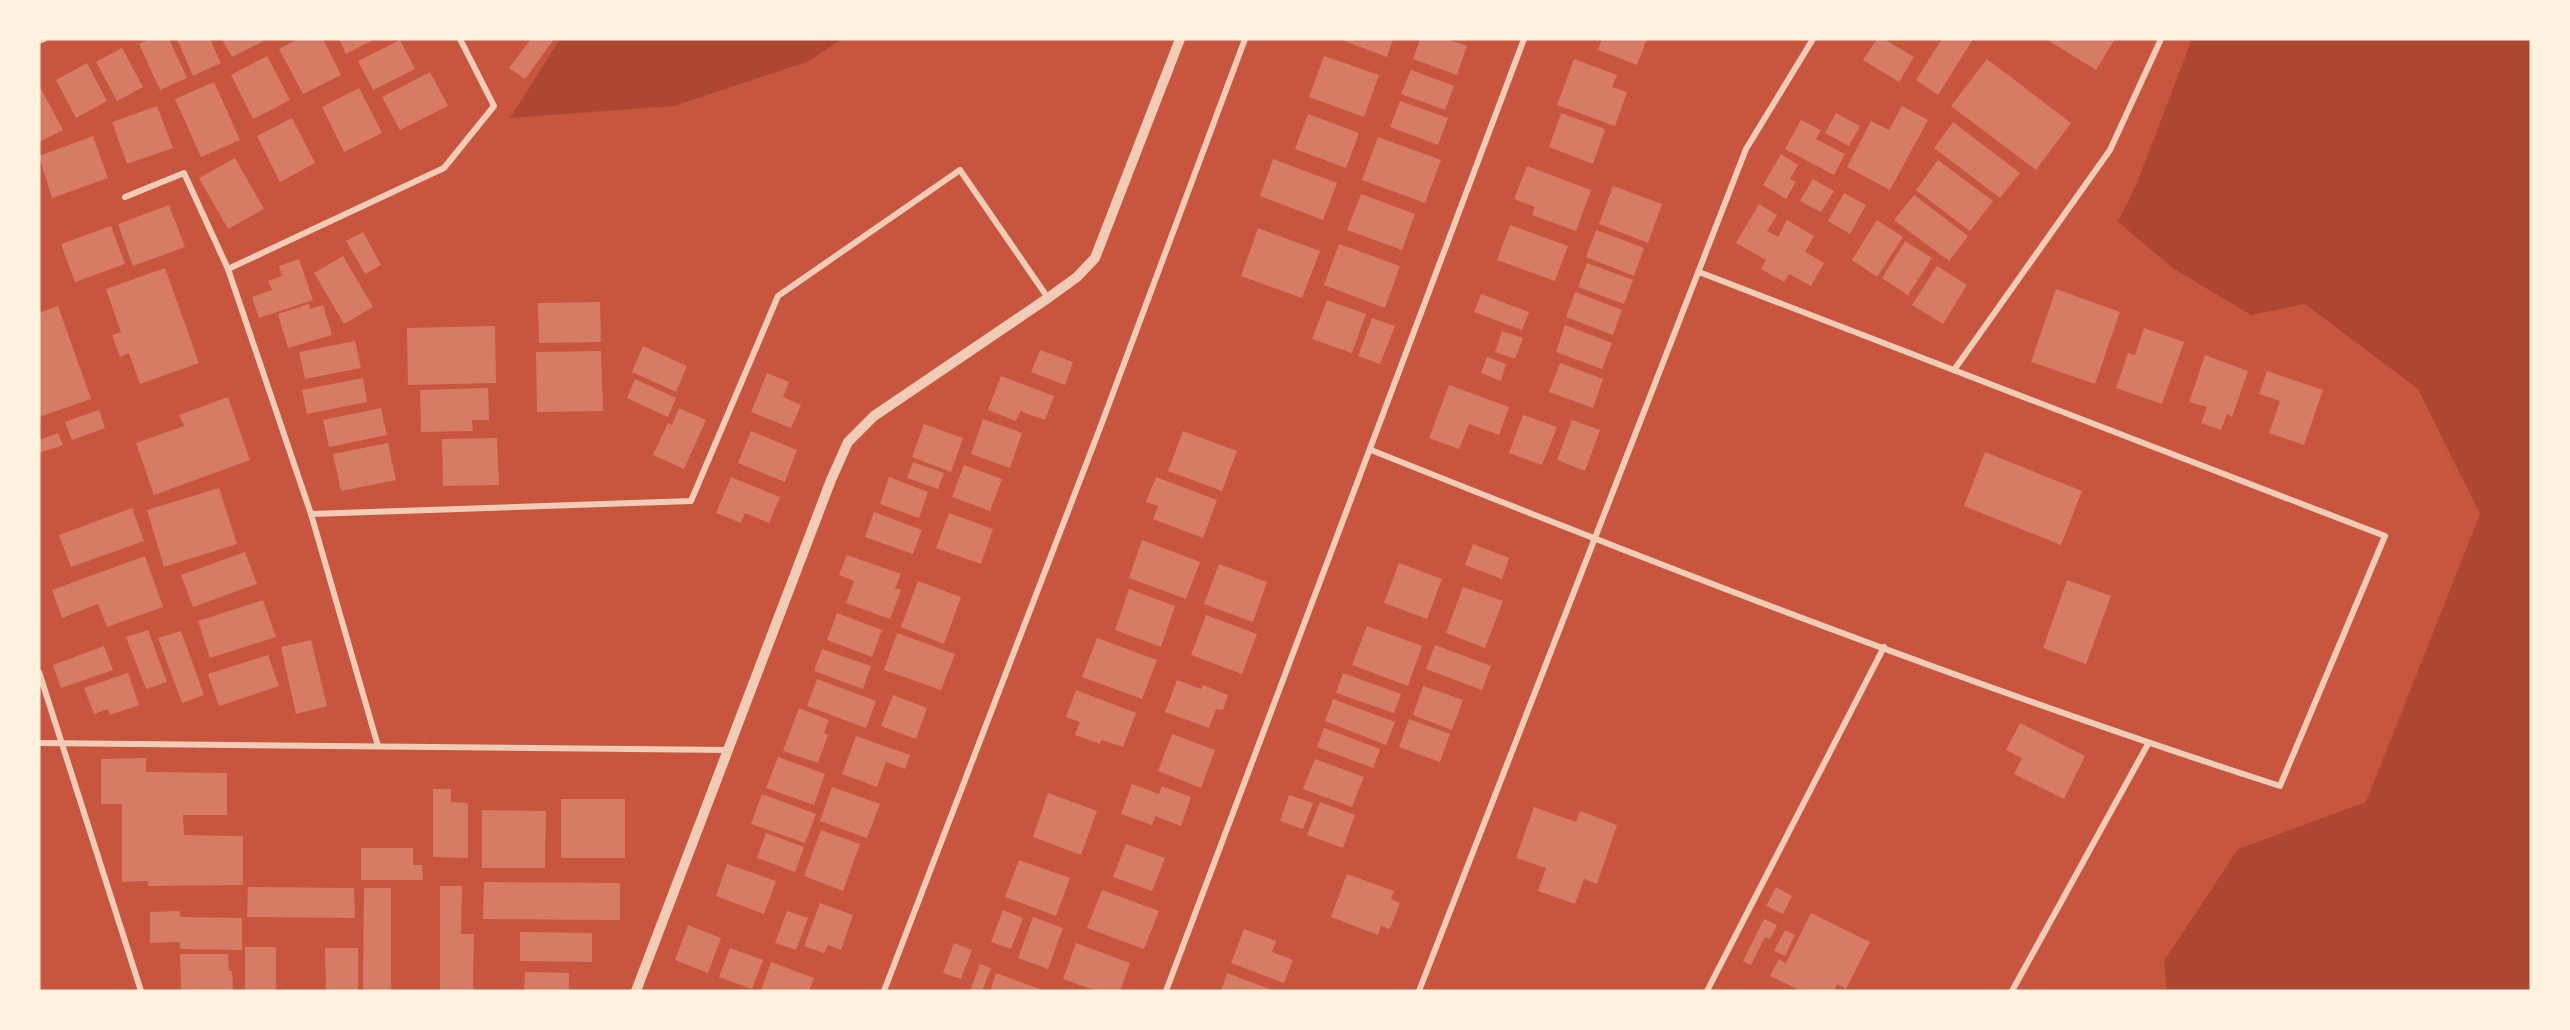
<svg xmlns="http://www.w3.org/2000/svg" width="2570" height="1030" font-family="Commissioner,sans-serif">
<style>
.green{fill:#ae4732}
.building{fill:#d67c66}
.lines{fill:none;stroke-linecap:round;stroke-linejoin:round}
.minor{stroke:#f1ccb7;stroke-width:6}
.tertiary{stroke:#f1ccb7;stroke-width:10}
</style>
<rect width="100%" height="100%" fill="#c8553d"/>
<g class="green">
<path d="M560,39H842L809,61L674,106L510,118Z"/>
<path d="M2192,39H2531V991H2167L2164,961L2238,849L2366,802L2480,514L2418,389L2305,304L2251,315L2174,269L2118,222L2137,183Z"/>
</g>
<g class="building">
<path d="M149,39H169L187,78L160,90L139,44Z"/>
<path d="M177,39H210L221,63L193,76Z"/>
<path d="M222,39H268L232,57Z"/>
<path d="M298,39H323L341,75L303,94L279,49Z"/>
<path d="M339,39H375L346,54Z"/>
<path d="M531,39H554L525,79L509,68Z"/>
<path d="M1339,39H1393L1387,57Z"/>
<path d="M1420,39H1447L1467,46L1457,75L1413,59Z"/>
<path d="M1602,39H1647L1637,65L1598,50Z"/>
<path d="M1877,39H1884L1914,57L1899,82L1863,60Z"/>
<path d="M1942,39H1973L1938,95L1916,80Z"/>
<path d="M2046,39H2115L2096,70Z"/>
<path d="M400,40L415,69L373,90L358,61Z"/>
<path d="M122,48L143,87L117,101L96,62Z"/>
<path d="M267,56L290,100L253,119L231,75Z"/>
<path d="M1324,56L1379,75L1364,117L1309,97Z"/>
<path d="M1574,59L1617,75L1612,87L1627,92L1615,126L1557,105Z"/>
<path d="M1987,59L2071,123L2036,170L1951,106Z"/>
<path d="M87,63L107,101L76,118L56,80Z"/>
<path d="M1411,70L1454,86L1445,110L1401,94Z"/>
<path d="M430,72L448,106L400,130L382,97Z"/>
<path d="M214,82L240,140L201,157L175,99Z"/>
<path d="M39,85L63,130L39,142Z"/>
<path d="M359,88L382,133L344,152L322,107Z"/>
<path d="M1400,101L1448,118L1438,145L1390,127Z"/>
<path d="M157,106L173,148L127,164L112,122Z"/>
<path d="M1902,106L1928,120L1890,190L1847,167L1871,121L1889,130Z"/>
<path d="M1561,113L1605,129L1593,164L1549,147Z"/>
<path d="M1836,113L1860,126L1849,146L1825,133Z"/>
<path d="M1308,114L1359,133L1346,168L1295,149Z"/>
<path d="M292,118L315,163L280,182L257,136Z"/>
<path d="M1801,120L1821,130L1816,139L1845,154L1834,175L1785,149Z"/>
<path d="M1953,122L2020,173L2000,198L1934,148Z"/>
<path d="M93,136L108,178L52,198L39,156Z"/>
<path d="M1378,137L1441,160L1425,203L1362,180Z"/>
<path d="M1781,154L1798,165L1790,179L1796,182L1786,199L1763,185Z"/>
<path d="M235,158L264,209L228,229L199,178Z"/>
<path d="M1273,159L1337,183L1323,220L1260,196Z"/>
<path d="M1938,160L1993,201L1970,231L1916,190Z"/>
<path d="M1527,166L1591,190L1576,231L1532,215L1535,207L1514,199Z"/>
<path d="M1813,179L1834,191L1821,212L1800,201Z"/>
<path d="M1613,186L1662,204L1648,243L1599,224Z"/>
<path d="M1844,193L1866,205L1850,234L1828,221Z"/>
<path d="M1361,194L1415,214L1402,250L1347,230Z"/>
<path d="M1914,195L1968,236L1949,261L1894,220Z"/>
<path d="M1759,204L1777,215L1767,231L1778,237L1787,220L1814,236L1805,252L1824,263L1811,286L1789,274L1784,282L1761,269L1766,260L1736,243Z"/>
<path d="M169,205L185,247L133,266L118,224Z"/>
<path d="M1877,220L1903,237L1877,277L1852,260Z"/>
<path d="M1510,225L1568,246L1555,281L1497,260Z"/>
<path d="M111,226L125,264L75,282L61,244Z"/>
<path d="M1258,228L1320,251L1302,298L1241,276Z"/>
<path d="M1596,230L1644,248L1634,276L1586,257Z"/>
<path d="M363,232L381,265L365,274L346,241Z"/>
<path d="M1905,241L1932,258L1908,295L1882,278Z"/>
<path d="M1339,244L1400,266L1385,308L1324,285Z"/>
<path d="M343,256L373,307L344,324L314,273Z"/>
<path d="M299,259L313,300L259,318L252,297L272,290L268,281L282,276L279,266Z"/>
<path d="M1587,263L1633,280L1624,304L1578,287Z"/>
<path d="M1937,266L1967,285L1943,324L1912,305Z"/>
<path d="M165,268L199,363L140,384L129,353L120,357L112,335L121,332L106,289Z"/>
<path d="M2056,289L2120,312L2095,384L2031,362Z"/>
<path d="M1575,292L1622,310L1613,335L1566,317Z"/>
<path d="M1481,294L1529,312L1522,330L1474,312Z"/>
<path d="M1327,300L1366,314L1352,353L1312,339Z"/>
<path d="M600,302L601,342L539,343L538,303Z"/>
<path d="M309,304L310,309L323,305L332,335L288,348L278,314Z"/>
<path d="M58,306L91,399L39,417V313Z"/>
<path d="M1372,318L1395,326L1380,364L1358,356Z"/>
<path d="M1565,325L1612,343L1602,369L1556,352Z"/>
<path d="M495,326L496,383L408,385L407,328Z"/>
<path d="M2144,328L2184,342L2162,404L2116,388L2128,353L2135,355Z"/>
<path d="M1502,331L1523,338L1515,359L1495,352Z"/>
<path d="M355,341L361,368L305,379L299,352Z"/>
<path d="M643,346L687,366L676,392L632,372Z"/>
<path d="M1040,350L1073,362L1065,385L1031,372Z"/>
<path d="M601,351L603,411L537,412L536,352Z"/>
<path d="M2205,355L2248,371L2232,417L2227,414L2221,430L2201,423L2207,407L2189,402Z"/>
<path d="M1487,357L1506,364L1501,381L1481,373Z"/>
<path d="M1560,363L1603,379L1593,408L1549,392Z"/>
<path d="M2267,371L2323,390L2304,445L2269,433L2280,401L2259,394Z"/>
<path d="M767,373L789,382L783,397L801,405L791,428L751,412Z"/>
<path d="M1001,376L1054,396L1045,420L1020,411L1016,421L988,410Z"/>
<path d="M363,378L367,402L307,414L302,390Z"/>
<path d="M635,379L676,398L668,417L627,398Z"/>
<path d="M1449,385L1509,407L1499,435L1469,424L1459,449L1429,438Z"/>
<path d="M488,388L489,420H472L473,431L421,432L420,390Z"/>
<path d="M228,397L250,460L154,495L136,443L184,426L179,415Z"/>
<path d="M381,408L387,435L329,447L323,420Z"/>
<path d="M679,408L706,420L684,469L653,455L668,423L672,425Z"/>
<path d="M99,410L105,428L72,440L65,422Z"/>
<path d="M1523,415L1557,427L1542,465L1509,453Z"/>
<path d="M983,419L1022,433L1010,468L971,454Z"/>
<path d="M1572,420L1600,430L1585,471L1557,460Z"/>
<path d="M924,424L963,438L951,472L912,457Z"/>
<path d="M751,431L797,450L785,482L738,463Z"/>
<path d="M1183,431L1237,451L1222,491L1168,471Z"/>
<path d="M58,433L63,445L39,453V440Z"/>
<path d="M497,438L499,485L443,486L442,439Z"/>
<path d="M388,443L396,480L341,491L333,454Z"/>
<path d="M1985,452L2082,491L2061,545L1964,506Z"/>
<path d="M913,462L944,473L938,489L907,478Z"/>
<path d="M964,465L1002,479L990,511L952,497Z"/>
<path d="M731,477L780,497L769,523L745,513L741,523L716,513Z"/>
<path d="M889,477L928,492L919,518L880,504Z"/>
<path d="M1156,477L1217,500L1203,538L1153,519L1158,506L1146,502Z"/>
<path d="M219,488L237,544L164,567L147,510Z"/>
<path d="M132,508L144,541L71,567L59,535Z"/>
<path d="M874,512L922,530L913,554L865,537Z"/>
<path d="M949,513L993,529L981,564L936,548Z"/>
<path d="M1142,540L1200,562L1186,599L1129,578Z"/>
<path d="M1473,544L1509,558L1502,579L1465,565Z"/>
<path d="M245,552L257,584L193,607L181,575Z"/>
<path d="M847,555L901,574L895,588L901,590L890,619L846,603L854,581L839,575Z"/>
<path d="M145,556L163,607L107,627L98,604L62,618L52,590Z"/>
<path d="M1399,563L1442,579L1427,619L1384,603Z"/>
<path d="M1219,564L1267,582L1253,622L1204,604Z"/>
<path d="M2067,580L2111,596L2086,664L2043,648Z"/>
<path d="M918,581L961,597L944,644L901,627Z"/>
<path d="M1463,587L1503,601L1485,648L1446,633Z"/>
<path d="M1129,589L1175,606L1161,647L1115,630Z"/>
<path d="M263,600L276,637L210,658L198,621Z"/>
<path d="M837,613L882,630L872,657L827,640Z"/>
<path d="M1206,615L1257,634L1242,674L1191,655Z"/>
<path d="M1367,626L1422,646L1408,686L1352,665Z"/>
<path d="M148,630L167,682L146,689L126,637Z"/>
<path d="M181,631L204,695L182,703L158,638Z"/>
<path d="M897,633L955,654L941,690L884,670Z"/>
<path d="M1097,638L1157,660L1142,699L1082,677Z"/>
<path d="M311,640L327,706L296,714L281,647Z"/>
<path d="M1435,645L1491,666L1482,690L1426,669Z"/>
<path d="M104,646L113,670L61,688L53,665Z"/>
<path d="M822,649L871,666L863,689L814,671Z"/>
<path d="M268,655L279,686L219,706L208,674Z"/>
<path d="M128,673L139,705L110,715L108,709L94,714L84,688Z"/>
<path d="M1343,673L1401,694L1394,713L1336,693Z"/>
<path d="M817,679L876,701L866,728L807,706Z"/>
<path d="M1177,680L1201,689L1203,685L1228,695L1223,710L1216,709L1209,728L1165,712Z"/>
<path d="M1423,686L1463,700L1452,730L1413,715Z"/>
<path d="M1076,690L1136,713L1123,747L1102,740L1100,744L1075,735L1080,722L1066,717Z"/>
<path d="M893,695L927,708L916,739L881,726Z"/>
<path d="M1333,699L1395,722L1386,745L1325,721Z"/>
<path d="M799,708L829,720L824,733L828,735L818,763L783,751Z"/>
<path d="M1409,719L1450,734L1440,762L1399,747Z"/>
<path d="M2020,723L2085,756L2064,799L2014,774L2022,758L2006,750Z"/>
<path d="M1324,728L1380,749L1373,768L1317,747Z"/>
<path d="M1172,734L1215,750L1201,788L1158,771Z"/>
<path d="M856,736L910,755L905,769L886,762L877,787L842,774Z"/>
<path d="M778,757L825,774L814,805L766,788Z"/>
<path d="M146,758V772L227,773V815H183L184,835L243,836V885L148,886V881L122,882V804H101V759Z"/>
<path d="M1315,759L1364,777L1352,807L1303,789Z"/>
<path d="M1132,784L1159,794L1162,786L1191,797L1181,826L1155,816L1152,825L1121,814Z"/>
<path d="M832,787L880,804L867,838L820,821Z"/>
<path d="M433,789H451V802L468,803V858L433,857Z"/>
<path d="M1048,793L1097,811L1081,855L1033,837Z"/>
<path d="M762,794L816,814L805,843L751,824Z"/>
<path d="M1289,795L1313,803L1303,829L1280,821Z"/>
<rect x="561" y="799" width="64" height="59"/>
<path d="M1320,802L1355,815L1343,848L1307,835Z"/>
<path d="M1534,807L1576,822L1580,811L1617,825L1597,884L1584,879L1575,904L1538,891L1546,868L1516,858Z"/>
<path d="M482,810L546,811L545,868H482Z"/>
<path d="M821,830L860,844L843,891L804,876Z"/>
<path d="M766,833L804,847L795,872L757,858Z"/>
<path d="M1126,844L1165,858L1152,891L1113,877Z"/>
<path d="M361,848H413V865H422L423,880H361Z"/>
<path d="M1019,860L1070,878L1056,916L1005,897Z"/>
<path d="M727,864L776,881L764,914L716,896Z"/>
<path d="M1347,874L1394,891L1391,899L1400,903L1390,929L1381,926L1378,935L1331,917Z"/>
<path d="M484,882L620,883V920L483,919Z"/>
<path d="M440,886H462L461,934H474L473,991H440Z"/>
<path d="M248,887L354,888L355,918L247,917Z"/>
<path d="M1776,887L1792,896L1783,914L1766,906Z"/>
<path d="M364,888H391V991H363Z"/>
<path d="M1102,890L1159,911L1144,949L1087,928Z"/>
<path d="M820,903L853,915L841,950L828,945L824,953L804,946Z"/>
<path d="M1003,910L1023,918L1011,949L991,942Z"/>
<path d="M180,911V917L242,918V950L180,949V942L150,943V912Z"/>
<path d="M787,911L808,918L796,950L775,943Z"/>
<path d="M1811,913L1870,942L1846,989L1837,984L1834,991H1801L1770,976L1779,959L1786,963Z"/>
<path d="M1033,917L1063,928L1048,969L1018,958Z"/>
<path d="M1764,919L1777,925L1770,939L1765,937L1751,965L1743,961Z"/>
<path d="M688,925L721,938L708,973L675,960Z"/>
<path d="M1244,929L1276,941L1272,952L1293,960L1284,983L1231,963Z"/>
<path d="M1785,930L1795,935L1785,956L1774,951Z"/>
<path d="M520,932L592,933V962L520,961Z"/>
<path d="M954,943L972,950L961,979L943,973Z"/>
<path d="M1076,943L1130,963L1120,991H1097L1063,979Z"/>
<rect x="245" y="947" width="31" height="44"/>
<path d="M325,948H358V991H326Z"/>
<path d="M730,948L763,960L752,989L719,977Z"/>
<path d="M180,954H228L229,971H232L233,991H181Z"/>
<path d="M771,962L814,978L809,991H761Z"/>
<path d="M980,964L991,968L982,991H970Z"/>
<path d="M525,972L569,973V991H524Z"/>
<path d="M996,973L1045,991H990Z"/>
<path d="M1227,973L1275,991H1221Z"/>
</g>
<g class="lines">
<g class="minor">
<path d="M39,41L44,39"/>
<path d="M125,197L184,173L228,269"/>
<path d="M1954,370L2110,150L2161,39"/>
<path d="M1371,450C1671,570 1973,687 2280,786L2385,536L1699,272"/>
<path d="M311,514L691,501L778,296L960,170L1048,298"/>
<path d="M39,672L141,991"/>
<path d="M39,743L728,750"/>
<path d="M378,746L311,514L228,269L444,168L494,106L460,39"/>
<path d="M884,991L1100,428L1245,39"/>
<path d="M1166,991L1524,39"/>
<path d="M1419,991L1746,149L1813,39"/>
<path d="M1707,991L1884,647"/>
<path d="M2012,991L2148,744"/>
</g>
<path class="tertiary" d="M636,991L831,480L848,442L874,416L1048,298L1077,277L1095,258L1180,39"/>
</g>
<rect width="2570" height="1030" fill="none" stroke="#fff3e0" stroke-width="81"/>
</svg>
